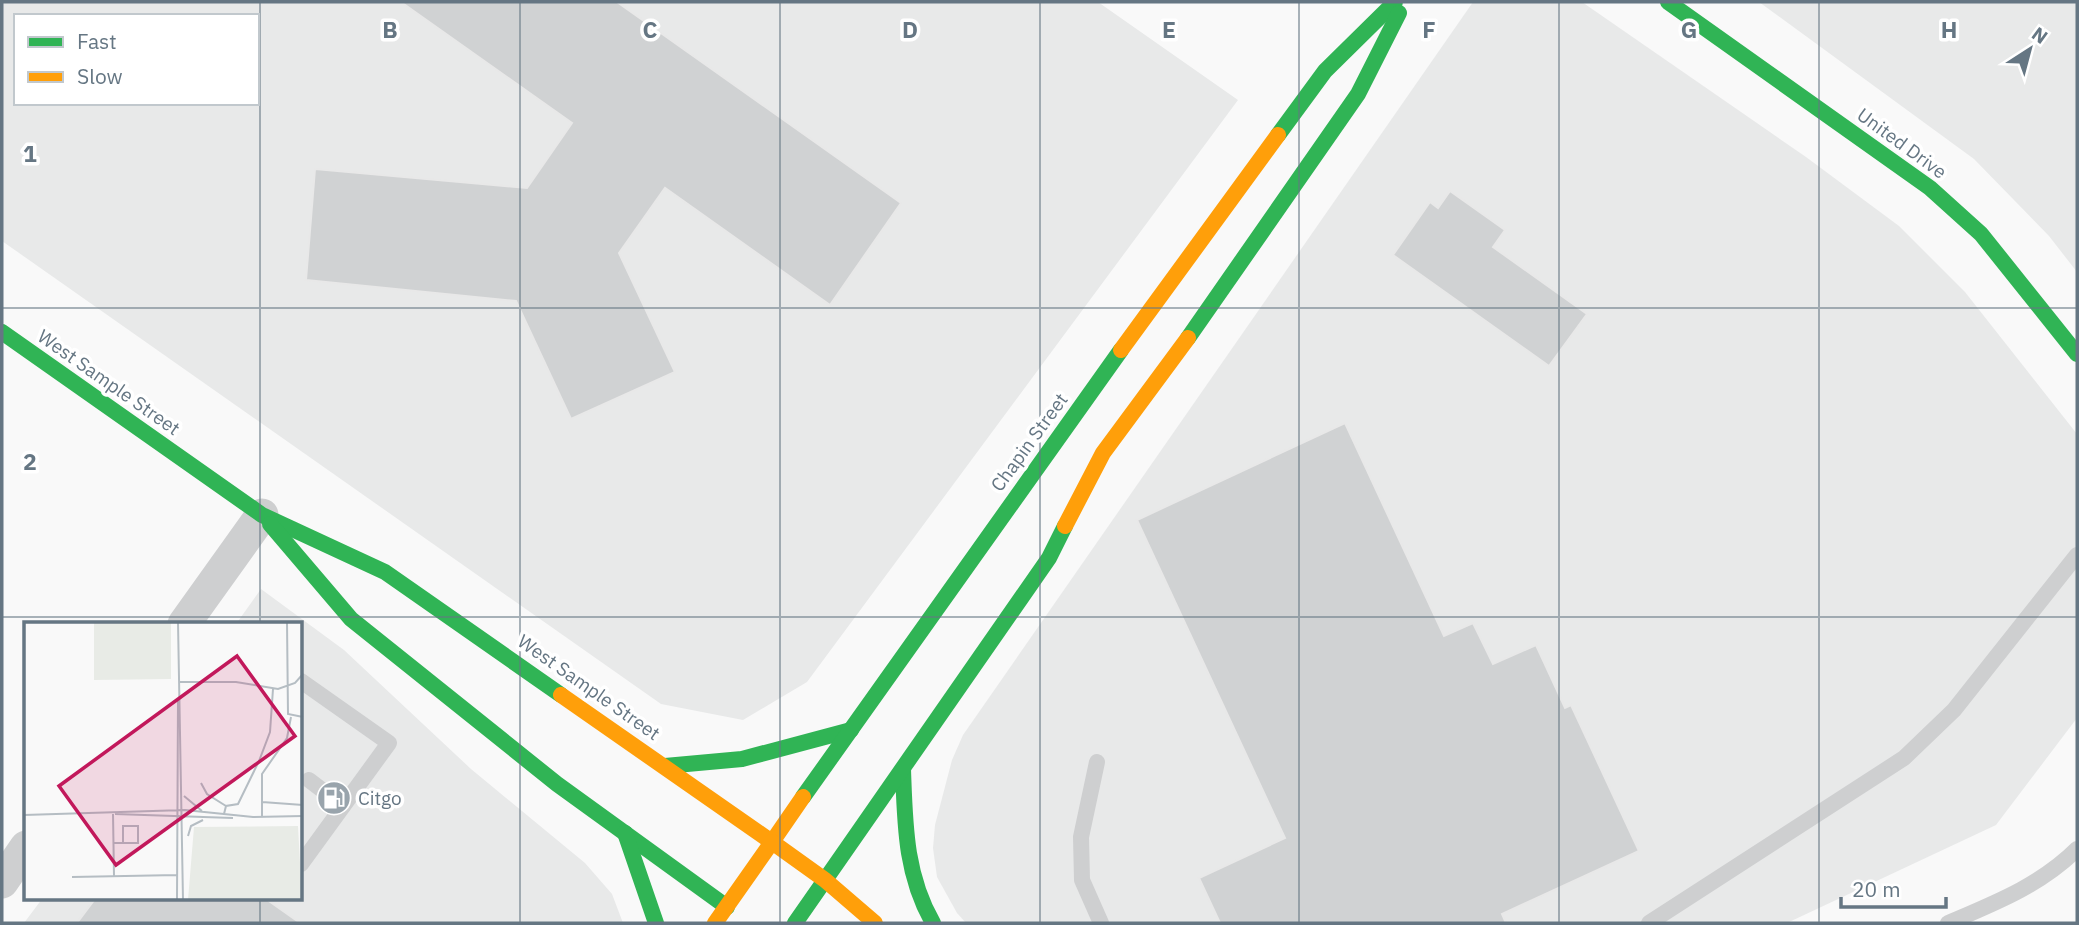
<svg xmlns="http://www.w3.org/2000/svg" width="2079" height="925" font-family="'IBM Plex Sans',sans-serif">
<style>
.built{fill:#e8e9e9;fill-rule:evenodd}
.building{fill:#d0d2d3;stroke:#e8e8e8;stroke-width:2}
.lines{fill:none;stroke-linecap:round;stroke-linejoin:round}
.lane{stroke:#cecfd0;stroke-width:16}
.street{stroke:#cecfd0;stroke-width:33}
.fast{stroke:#30b455;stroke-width:16}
.slow{stroke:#ff9f0a;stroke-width:16}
.grid{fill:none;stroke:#657683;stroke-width:2;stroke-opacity:0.55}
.labels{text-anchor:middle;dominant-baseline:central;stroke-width:7;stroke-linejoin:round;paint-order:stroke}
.street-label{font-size:19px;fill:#657683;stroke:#fff}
.poi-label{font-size:19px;fill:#657683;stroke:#fff;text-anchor:start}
.inset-road{fill:none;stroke:#b5bdc3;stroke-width:2}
.view{fill:#c2185b;fill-opacity:0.15;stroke:#c2185b;stroke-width:3.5}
.inset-edge{fill:none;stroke:#657683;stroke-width:3.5}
.grid-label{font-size:23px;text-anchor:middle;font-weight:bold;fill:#657683;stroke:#fff;stroke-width:7;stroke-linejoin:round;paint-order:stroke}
</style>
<rect width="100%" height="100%" fill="#f9f9f9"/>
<g class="built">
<path d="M2,2H1098L1238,100L807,682L743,720L661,704L2,241ZM16,16H257V103H16Z"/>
<path d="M1473,2H1582L1806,157L1899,226L1965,292L2077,434V718L1996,825L1787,923H966L957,913L937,877L933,848L935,825L952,760L963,735Z"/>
<path d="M1759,2H2077V272L2049,236L1974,159Z"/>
<path d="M261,589L344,650L471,769L585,863L612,894L623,923H24L42,899H301V624H236Z"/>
</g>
<g class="building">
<path d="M401,2H617L901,203L830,305L665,188L619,253L675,372L571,419L516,301L306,280L315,169L527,188L572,123Z"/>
<path d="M1450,191L1505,230L1493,247L1587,314L1549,366L1393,255L1430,202L1438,208Z"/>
<path d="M1345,423L1444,636L1473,623L1493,664L1536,645L1565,708L1571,705L1639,851L1502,914L1506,923H1220L1199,878L1285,838L1137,520Z"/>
<path d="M95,899H266L300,923H77Z"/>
</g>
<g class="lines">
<g class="lane">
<path d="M301,681L389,743L301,864"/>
<path d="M1097,762L1081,837L1082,880L1101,923"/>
<path d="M309,780L343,806"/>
<path d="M1649,923L1904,758L1954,710L2077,555"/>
<path d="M1948,923C1995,903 2041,885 2077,849"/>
</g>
<g class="street">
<path d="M184,624L262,515"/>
<path d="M2,882L26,847"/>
</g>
<g class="fast">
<path d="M1668,2L1930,188L1981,234L2077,354"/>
<path d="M1278,135L1325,71L1395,2"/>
<path d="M2,332L262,515L385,572L561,695"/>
<path d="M1188,338L1358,94L1399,13"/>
<path d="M270,524L351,619L557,784L727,907"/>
<path d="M665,766L742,759L851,730"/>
<path d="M903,769C905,824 905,874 933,923"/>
<path d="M803,797L1121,350"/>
<path d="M625,833L656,923"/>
<path d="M825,880L1049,558L1065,526"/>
<path d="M795,923L825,880"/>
</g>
<g class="slow">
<path d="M1121,350L1278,135"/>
<path d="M1065,526L1103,453L1188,338"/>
<path d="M561,695L772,842L803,797"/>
<path d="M715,923L772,842L825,880L875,923"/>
</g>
</g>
<path class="grid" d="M260,2V624M520,2V923M780,2V923M1040,2V923M1299,2V923M1559,2V923M1819,2V923M2,308H2077M2,617H2077M260,899V923"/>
<defs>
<g id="fuel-disc" transform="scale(1.75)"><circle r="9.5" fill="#99a4ac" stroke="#fff"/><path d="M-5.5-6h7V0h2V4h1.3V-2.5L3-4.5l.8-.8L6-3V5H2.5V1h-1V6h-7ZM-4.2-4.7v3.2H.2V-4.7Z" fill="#fff"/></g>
</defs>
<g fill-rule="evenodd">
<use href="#fuel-disc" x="334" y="798"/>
</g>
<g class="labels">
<g class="street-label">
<text transform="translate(1902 143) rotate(36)">United Drive</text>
<text transform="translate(109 382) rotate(35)">West Sample Street</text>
<text transform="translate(1029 442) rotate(-54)">Chapin Street</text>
<text transform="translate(589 687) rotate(35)">West Sample Street</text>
</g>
<g class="poi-label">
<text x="358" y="798">Citgo</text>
</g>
</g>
<g transform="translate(24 622)">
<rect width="278" height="278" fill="#f9f9f9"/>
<path d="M70,0H147V57L70,58ZM274,204L278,278H164L170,205Z" fill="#e8ebe6"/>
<path class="inset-road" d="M154,0L159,278M263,0L264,92L279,95M155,60H212L254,67L271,61L279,52M177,161L183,172L202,184M160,174L178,189M238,180L279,183M89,192L90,254M91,192L209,196M200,192L202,184L214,182L235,139L246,110L249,67M0,193L161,188L229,195M227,195L279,194M238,195V152L263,116L267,95M164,214L167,204L179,198M90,221H114V204H99V221M48,255L154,253M153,278L154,79"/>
<path class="view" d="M213,34L271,114L92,243L35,164Z"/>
<rect width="278" height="278" class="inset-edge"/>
</g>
<g class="grid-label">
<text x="390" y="38">B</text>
<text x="650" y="38">C</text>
<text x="910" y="38">D</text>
<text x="1169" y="38">E</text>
<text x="1429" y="38">F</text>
<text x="1689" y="38">G</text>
<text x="1949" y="38">H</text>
<text x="30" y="162">1</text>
<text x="30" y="470">2</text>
</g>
<rect width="2079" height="925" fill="none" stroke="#657683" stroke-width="7"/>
<rect x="14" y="14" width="245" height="91" fill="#ffffff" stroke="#c1c8cd" stroke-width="2"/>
<rect x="28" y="37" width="35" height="10" fill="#30b455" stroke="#c1c8cd" stroke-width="2"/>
<text x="77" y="49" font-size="21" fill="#657683">Fast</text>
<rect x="28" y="72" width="35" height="10" fill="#ff9f0a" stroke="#c1c8cd" stroke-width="2"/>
<text x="77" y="84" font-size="21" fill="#657683">Slow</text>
<g transform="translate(2030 49) rotate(36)" stroke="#ffffff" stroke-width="5" paint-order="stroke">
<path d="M0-5L12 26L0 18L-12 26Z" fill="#657683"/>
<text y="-10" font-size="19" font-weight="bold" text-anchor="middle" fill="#657683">N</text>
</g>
<path d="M1841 897v10h105v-10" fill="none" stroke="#657683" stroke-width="3.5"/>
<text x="1852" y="897" font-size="21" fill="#657683" stroke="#ffffff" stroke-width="5" paint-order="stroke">20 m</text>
</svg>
